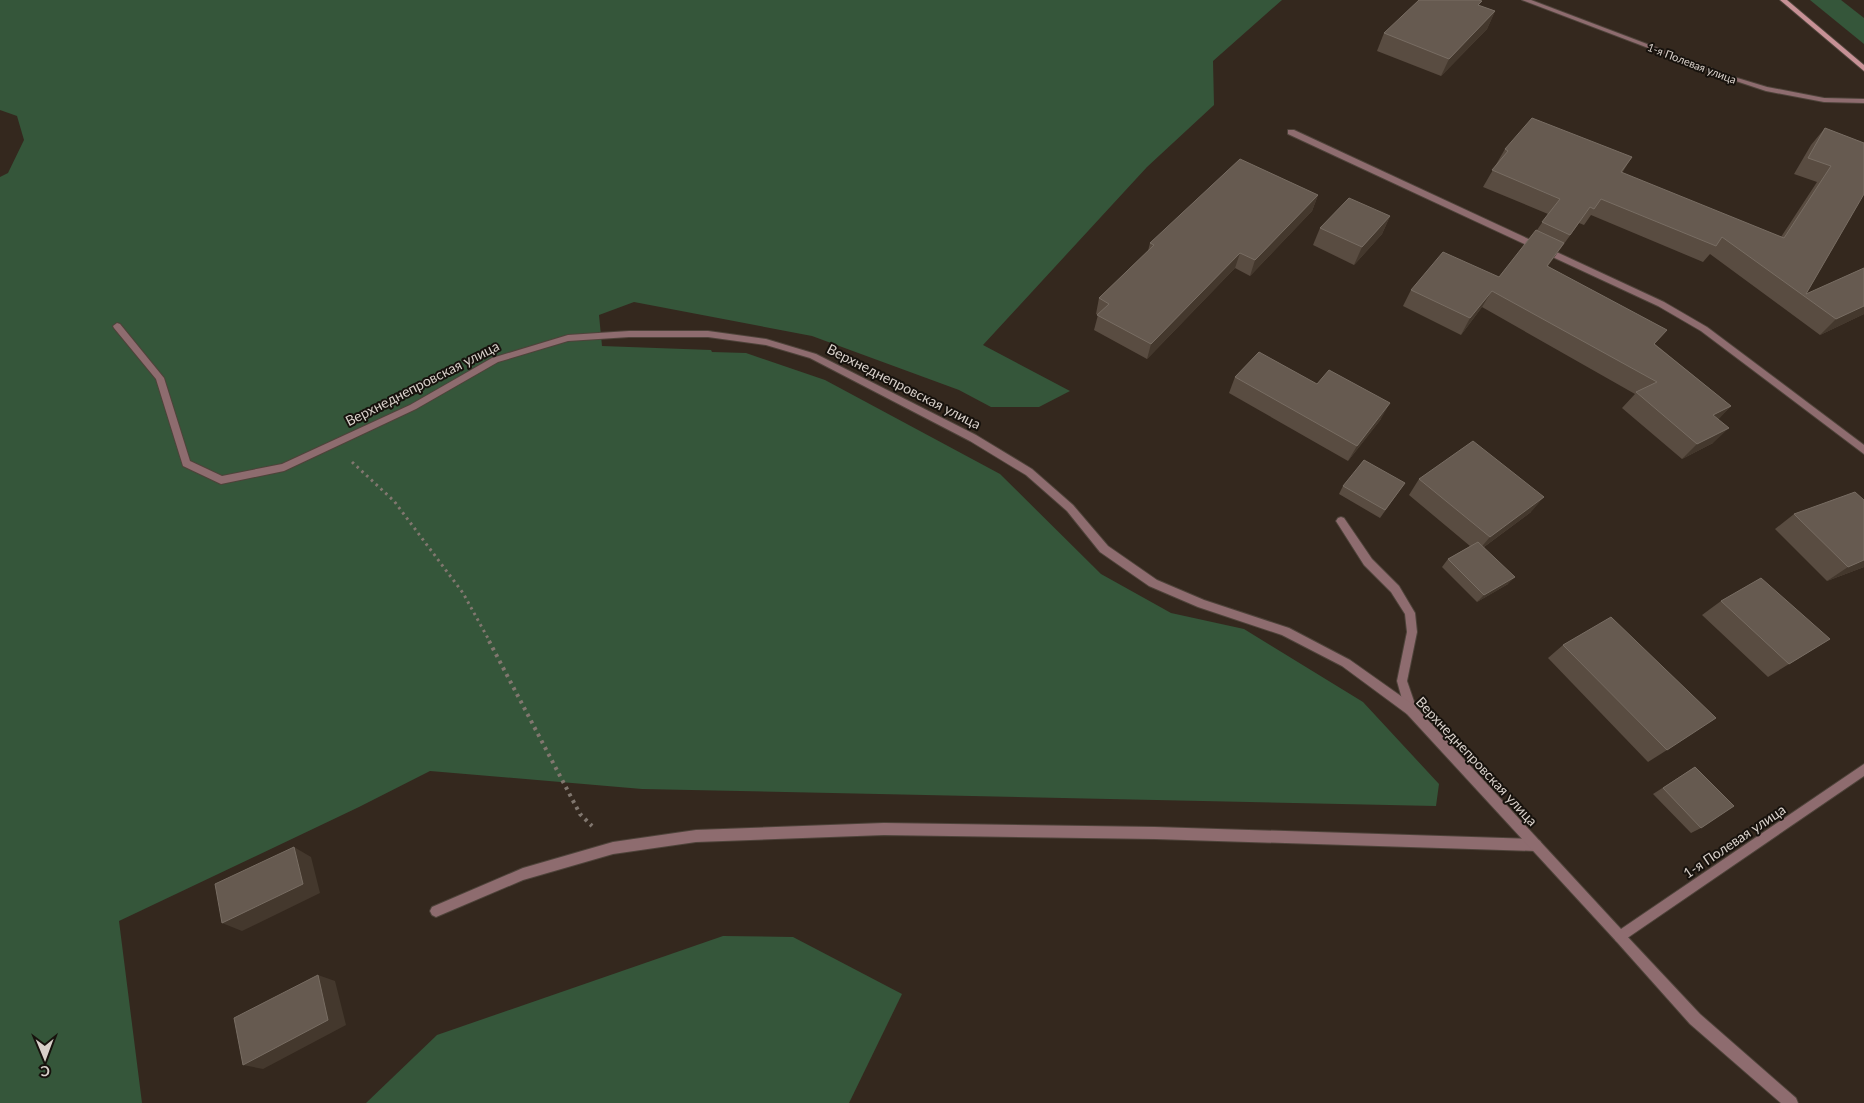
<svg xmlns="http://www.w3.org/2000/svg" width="1864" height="1103" font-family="Lato,sans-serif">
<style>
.green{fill:#35563a}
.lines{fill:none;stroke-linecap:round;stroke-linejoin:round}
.lane-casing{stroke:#4e433a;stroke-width:2}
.street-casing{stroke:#4e433a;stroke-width:2}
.secondary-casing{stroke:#4e433a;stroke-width:2}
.path-far1{stroke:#81776f;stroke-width:3;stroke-dasharray:2.5 4;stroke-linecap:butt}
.path{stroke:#81776f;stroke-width:4;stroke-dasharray:3 4.5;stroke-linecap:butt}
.lane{fill:#8e6c6f;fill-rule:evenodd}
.street{fill:#8e6c6f;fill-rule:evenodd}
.secondary{fill:#c79196;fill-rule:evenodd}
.wall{fill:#594c41}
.shaded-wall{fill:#44382d}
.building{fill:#665a50;stroke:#786d63}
.labels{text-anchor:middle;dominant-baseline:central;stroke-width:4;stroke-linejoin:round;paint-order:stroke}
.far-street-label{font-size:11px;fill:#d8d0ca;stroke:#17120d}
.street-label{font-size:14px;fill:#d8d0ca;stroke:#17120d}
</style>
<rect width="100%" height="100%" fill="#34281e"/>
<g class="green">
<path d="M0,0H1282L1213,61L1214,105L1147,167L983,345L1070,391L1039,407H991L959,390L812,336L634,302L599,315L602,346L711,350L712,352L746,353L825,380L1000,474L1101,574L1171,613L1244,629L1363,702L1439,784L1436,806L642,789L430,771L359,807L119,921L142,1103H0V177L8,173L24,140L17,116L0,110Z"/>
<path d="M1810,0H1841L1864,18V44Z"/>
<path d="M723,936L793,937L902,994L849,1103H366L437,1035Z"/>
</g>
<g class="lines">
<g class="lane-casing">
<g id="lane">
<path d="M1341,517L1344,518L1372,559L1399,586L1415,613L1417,632L1407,681L1417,710L1415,714L1411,715L1407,714L1405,710L1397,681L1407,632L1405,614L1391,592L1364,565L1336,521L1338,518Z"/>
<path d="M884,823L1155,827L1536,839L1540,841L1542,845L1540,849L1536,851L1155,839L884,835L696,842L613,854L523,880L436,917L432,915L430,911L432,907L523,868L613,842L696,830Z"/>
<path d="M1620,931L1624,933L1700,1014L1796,1098L1798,1103H1781L1690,1024L1616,941L1614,937L1616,933Z"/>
</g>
</g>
<g class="street-casing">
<g id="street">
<path d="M1522,0H1531L1734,77L1767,87L1824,98L1864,99V103L1824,102L1766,91L1730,79Z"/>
<path d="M1288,130H1294L1664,302L1707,327L1864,445V454L1701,331L1658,306L1288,134Z"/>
<path d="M117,323L120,324L164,378L190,461L222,476L282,464L410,405L492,358L568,335L629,331H708L766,339L816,354L976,435L1032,469L1073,505L1108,546L1157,580L1204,600L1289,628L1350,660L1415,706L1621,929L1864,764V776L1620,943L1616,941L1407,714L1342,666L1282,635L1198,607L1149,586L1100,552L1067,511L1026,475L970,441L810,358L766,345L708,337H629L568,341L498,362L416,409L284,471L221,484L183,466L156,379L114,328L113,326Z"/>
</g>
</g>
<g class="secondary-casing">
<path id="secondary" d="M1780,0H1787L1864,65V71Z"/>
</g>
<path class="path-far1" d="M352,462L394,501L463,593L490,642"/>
<path class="path" d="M489,641L580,814L592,826"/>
<use href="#lane" class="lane"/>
<use href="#street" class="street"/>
<use href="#secondary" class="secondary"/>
</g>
<g class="wall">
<path d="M1480,6L1495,11L1487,29L1441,76L1377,51L1384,33Z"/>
<path d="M1825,128L1864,143L1806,294L1864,314L1820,335L1710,254L1703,262L1591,215L1584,225L1579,223L1548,266L1655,344L1731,406L1718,419L1713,443L1682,459L1622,408L1635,394L1482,307L1461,335L1403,306L1411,290L1499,277L1537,230L1548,214L1483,187L1505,149L1632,157L1622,173L1781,237L1817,182L1794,174L1811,145Z"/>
<path d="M1318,195L1312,211L1250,276L1235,268L1147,359L1094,330L1098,315L1096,314L1099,298L1148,251L1150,243Z"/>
<path d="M1390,216L1382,234L1354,265L1313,245L1320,228Z"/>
<path d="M1235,377L1381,419L1348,461L1229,393Z"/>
<path d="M1419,479L1531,512L1484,547L1508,584L1477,602L1442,567L1448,559L1470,546L1409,495Z"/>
<path d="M1405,483L1380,518L1339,494L1343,486Z"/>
<path d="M1794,514L1864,567L1827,581L1775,529Z"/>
<path d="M1721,601L1830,639L1768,677L1702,615Z"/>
<path d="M1563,645L1667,750L1648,762L1548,658Z"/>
<path d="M1695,767L1701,828L1691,833L1653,794Z"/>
</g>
<g class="shaded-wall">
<path d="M1495,11L1487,29L1441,76L1449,59Z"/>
<path d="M1318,195L1312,211L1250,276L1255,260Z"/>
<path d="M1390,216L1382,234L1354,265L1362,247Z"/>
<path d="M1564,243L1553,259L1536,282L1547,266Z"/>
<path d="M1240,253L1235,268L1147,359L1151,344Z"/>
<path d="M1492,291L1482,307L1461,335L1470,318Z"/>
<path d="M1864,306V314L1820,335L1836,319Z"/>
<path d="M1390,403L1381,419L1348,461L1357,446Z"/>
<path d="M1731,406L1716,422L1713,415Z"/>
<path d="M1729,428L1713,443L1682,459L1697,444Z"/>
<path d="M1544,497L1531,512L1477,552L1490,537Z"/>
<path d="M1864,560V567L1827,581L1848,567Z"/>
<path d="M1515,577L1508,584L1477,602L1484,595Z"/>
<path d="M294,847L311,857L320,893L242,931L222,923Z"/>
<path d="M318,975L335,981L346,1025L263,1069L243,1065Z"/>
</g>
<g class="building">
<path d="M1419,0H1478L1482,1L1478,5L1495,11L1449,59L1384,33Z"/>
<path d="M1532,118L1632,157L1621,172L1784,238L1831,166L1808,158L1825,128L1864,143V194L1806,294L1864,268V306L1836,319L1722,237L1716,246L1601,199L1594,209L1590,207L1570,235L1542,222L1560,199L1492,170L1508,151L1505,149Z"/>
<path d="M1240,159L1318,195L1255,260L1240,253L1151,344L1097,315L1109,304L1099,298L1154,245L1150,243Z"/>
<path d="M1349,198L1390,216L1362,247L1320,228Z"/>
<path d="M1536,230L1564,243L1547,266L1667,330L1654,344L1731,406L1713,415L1729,428L1697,444L1636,392L1657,382L1492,291L1470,318L1411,290L1443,252L1499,277Z"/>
<path d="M1259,352L1317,384L1329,370L1390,403L1357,446L1235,377Z"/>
<path d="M1473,441L1544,497L1490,537L1419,479Z"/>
<path d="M1364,460L1405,483L1385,510L1343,486Z"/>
<path d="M1855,492L1864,500V560L1848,567L1794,514Z"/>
<path d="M1478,542L1515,577L1484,595L1448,559Z"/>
<path d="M1761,578L1830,639L1789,664L1721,601Z"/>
<path d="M1611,617L1716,718L1667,750L1563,645Z"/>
<path d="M1695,767L1734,806L1701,828L1663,788Z"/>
<path d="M294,847L303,884L222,923L215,884Z"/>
<path d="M318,975L328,1020L243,1065L234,1018Z"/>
</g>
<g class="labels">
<g class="far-street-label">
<text transform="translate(1692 63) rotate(21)">1-я Полевая улица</text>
</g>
<g class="street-label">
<text transform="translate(422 383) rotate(-27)">Верхнеднепровская улица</text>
<text transform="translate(904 386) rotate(27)">Верхнеднепровская улица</text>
<text transform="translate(1477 761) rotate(47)">Верхнеднепровская улица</text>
<text transform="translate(1734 841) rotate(-34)">1-я Полевая улица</text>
</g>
</g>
<g transform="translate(45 1058) rotate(179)" stroke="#17120d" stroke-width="4" paint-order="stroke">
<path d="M0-4L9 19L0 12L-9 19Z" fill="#d8d0ca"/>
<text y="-8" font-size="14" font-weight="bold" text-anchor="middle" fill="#d8d0ca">С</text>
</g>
</svg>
